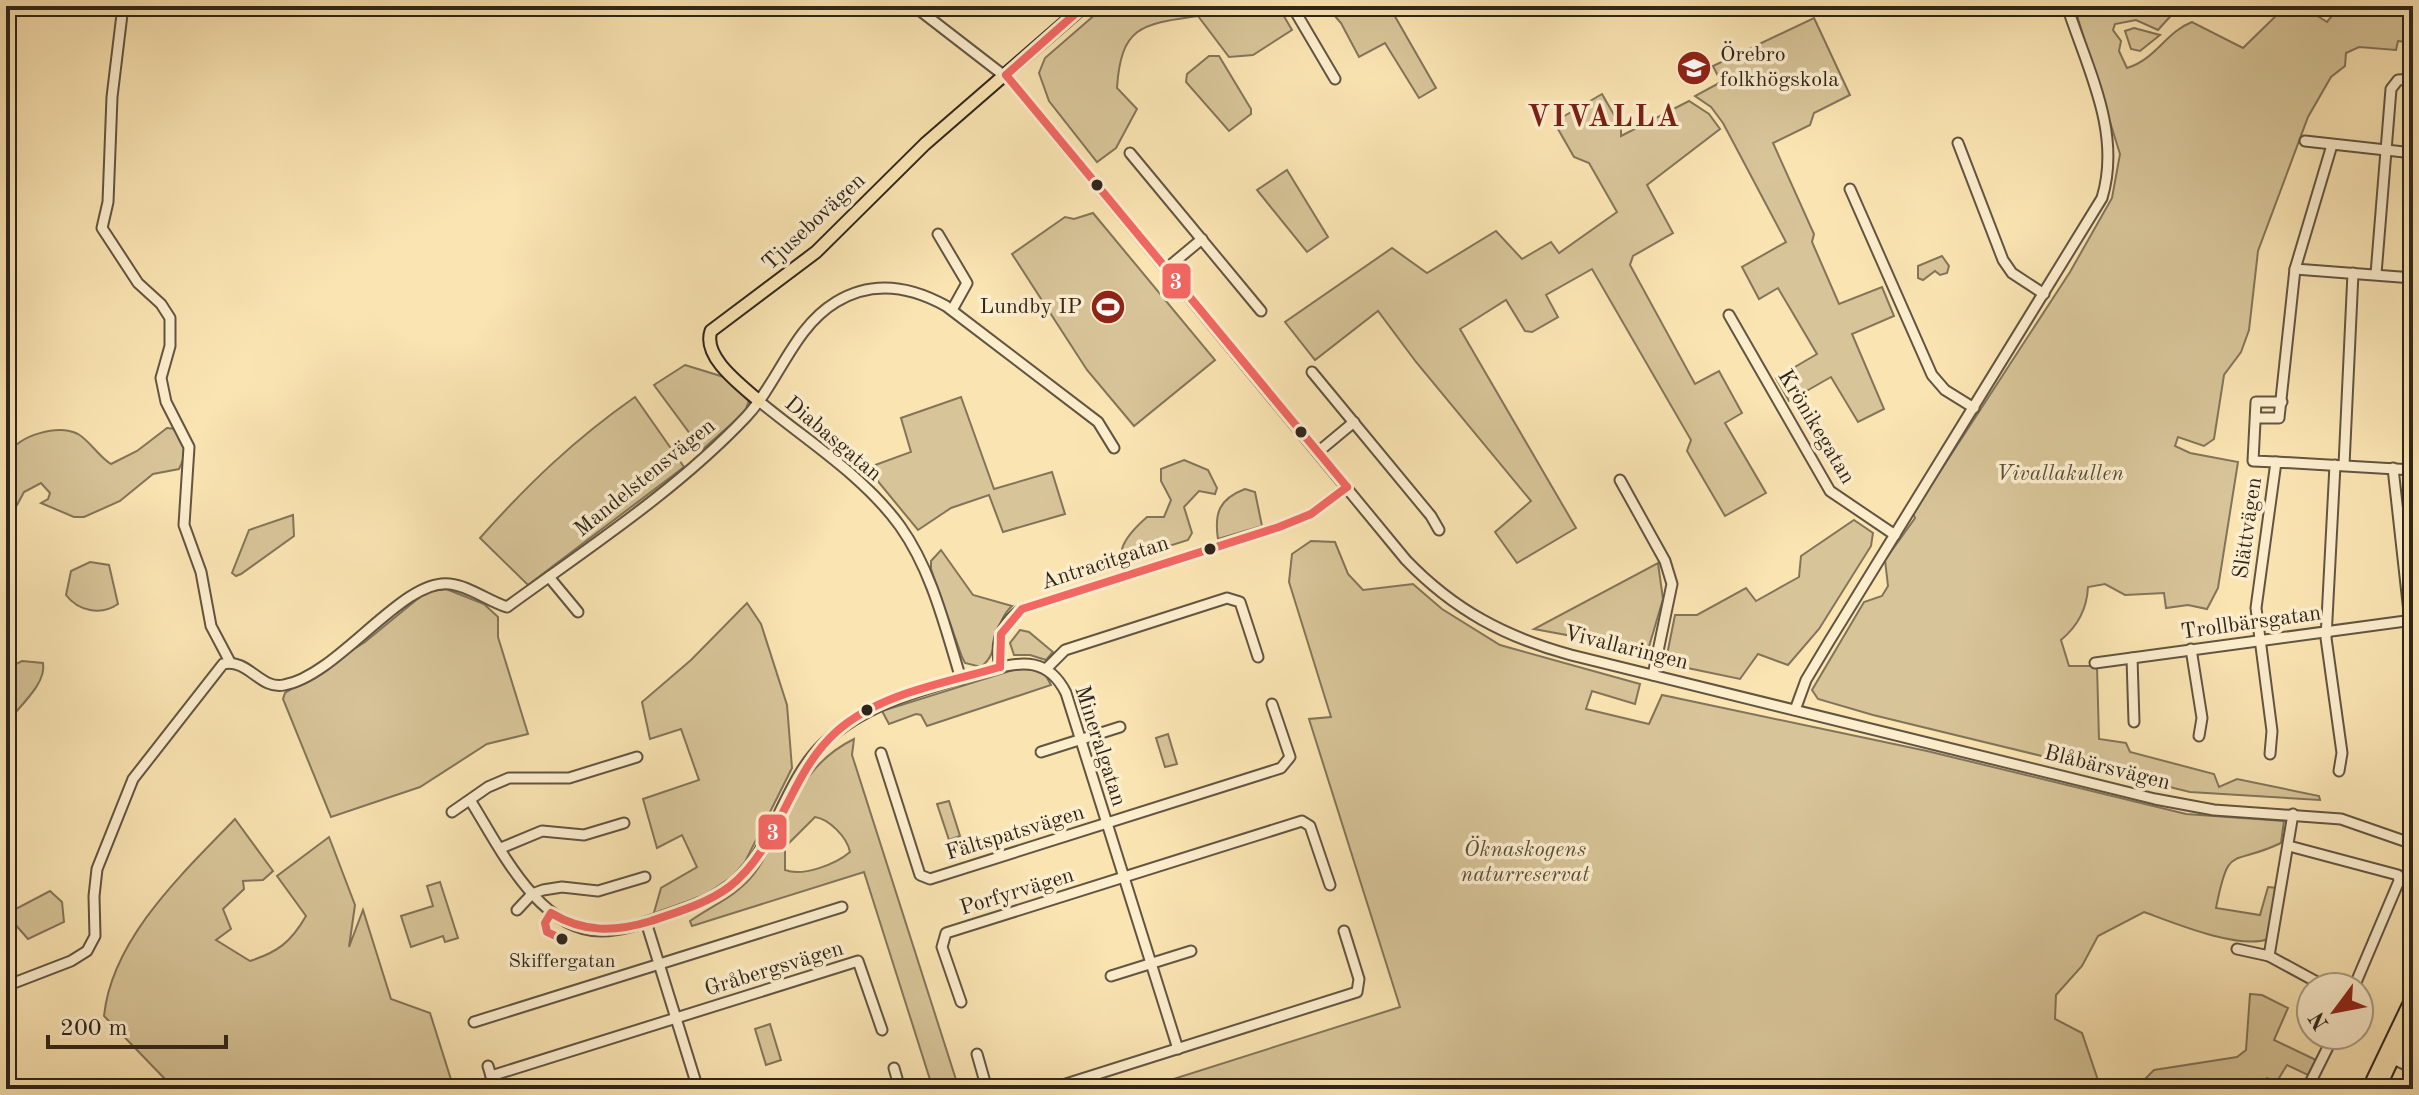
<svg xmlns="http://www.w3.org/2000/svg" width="2419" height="1095" font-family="'Old Standard TT',serif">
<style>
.green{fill:#d7c498;stroke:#82745a;stroke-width:2;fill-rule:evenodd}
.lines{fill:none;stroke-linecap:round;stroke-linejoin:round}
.minor-casing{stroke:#615542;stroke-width:13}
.major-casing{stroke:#2e251c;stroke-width:15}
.minor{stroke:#fcedcd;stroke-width:9}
.major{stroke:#fae4b2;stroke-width:11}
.bus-1-casing{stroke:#fcedcd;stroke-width:14}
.bus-1{stroke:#f26762;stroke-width:8}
.bus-dot{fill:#2e251c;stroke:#fcedcd;stroke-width:3}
.labels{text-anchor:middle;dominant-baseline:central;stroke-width:7;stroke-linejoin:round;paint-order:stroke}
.bus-label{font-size:20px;fill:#2e251c;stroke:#fcedcd}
.poi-label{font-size:22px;fill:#2e251c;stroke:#fcedcd;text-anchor:start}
.street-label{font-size:22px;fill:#2e251c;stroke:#fcedcd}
.park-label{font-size:22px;font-style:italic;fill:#584d3b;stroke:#fcedcd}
.district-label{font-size:30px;font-weight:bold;letter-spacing:2px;fill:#7a1f14;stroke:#fcedcd}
.line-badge{stroke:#fcedcd;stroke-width:3}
.badge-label{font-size:22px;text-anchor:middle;font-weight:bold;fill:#fff}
</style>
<rect width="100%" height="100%" fill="#fae4b2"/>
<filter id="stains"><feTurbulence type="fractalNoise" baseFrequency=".0025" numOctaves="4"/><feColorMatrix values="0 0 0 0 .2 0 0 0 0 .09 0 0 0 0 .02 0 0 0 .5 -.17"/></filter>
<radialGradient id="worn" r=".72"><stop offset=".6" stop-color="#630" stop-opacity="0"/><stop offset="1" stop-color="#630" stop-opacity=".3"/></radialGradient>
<g class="green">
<path d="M1105,6H1278L1292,30L1253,55L1229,57L1198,16C1143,24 1121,25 1117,88L1137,109L1116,148L1097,162L1049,101L1039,73L1045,58Z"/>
<path d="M1326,6H1389L1436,88L1419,98L1385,43L1359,57L1341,23Z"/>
<path d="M2074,6H2176V10L2158,30L2136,20L2115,24L2113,30L2121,41L2119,51L2127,68C2155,60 2166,32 2192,22L2243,48L2286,6H2302L2327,22L2340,6H2413V43L2398,41L2396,50L2359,47L2346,53L2345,66L2331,77L2308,117L2258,251L2249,330L2241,352L2224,375L2214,439L2204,446L2178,437L2175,446L2190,453L2238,462L2218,588L2207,609L2188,605L2166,608L2164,593L2125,595L2105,584L2088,587C2087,608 2078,626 2061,640L2069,666H2097L2099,739L2126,743L2130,752L2214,774L2219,787L2237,779L2319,796L2320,800L2190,792L1873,715L1818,699L1812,690L1864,602L1882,596L1888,586L1885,560L1915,518L1913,513L2070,272L2112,198L2120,154Z"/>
<path d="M1814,18L1850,95L1814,113L1810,125L1773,143L1814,234L1812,242L1839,304L1882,287L1894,316L1852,334L1884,409L1858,422L1831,377L1789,401L1776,378L1817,354L1778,288L1759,299L1742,267L1786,242L1723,123L1711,107L1695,96L1721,82L1713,66Z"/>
<path d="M2134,28L2160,35L2140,51L2131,49L2125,31Z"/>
<path d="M1209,56H1219L1251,109V114L1229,131L1186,82L1187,74Z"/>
<path d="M1602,94L1621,127V136L1689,101L1709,114L1720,129L1647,185L1673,233L1633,256L1630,265L1695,384L1719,371L1742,413L1725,423L1766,493L1725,516L1687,451L1691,440L1592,269L1546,295L1558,317L1532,332L1525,331L1506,300L1460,329L1576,528L1517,563L1495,532L1531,501L1416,362L1378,311L1315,360L1285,322L1392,248L1427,273L1496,231L1522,259L1551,242L1559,253L1617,212L1589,163L1574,157L1554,122Z"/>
<path d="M1287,170L1328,237L1307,252L1257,190Z"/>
<path d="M1093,213L1215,360L1134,426L1087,370L1012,254L1065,217L1074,219Z"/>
<path d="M1942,256L1949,266L1947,273L1940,275L1935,271L1923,280L1918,278V266Z"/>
<path d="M685,365L727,378L749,400L745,412L702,450L654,385Z"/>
<path d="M635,397L684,467L528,585L480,538C529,483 575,439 635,397Z"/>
<path d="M961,397L994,489L1052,472L1065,514L1003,532L989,495L951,508L918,530L867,468L911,452L901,418Z"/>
<path d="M167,428L176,429C185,443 187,454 179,469L153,474L120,501L84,517H74L41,503L48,499L50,493L41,483L24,492L17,505L6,502V468L14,463L9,454C19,435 58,424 78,434C90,441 99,457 111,464L137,451Z"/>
<path d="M1184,460L1208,470L1217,488L1215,494L1199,491L1184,507L1192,533L1188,540L1163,548L1156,543L1135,557L1122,549C1125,538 1139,524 1147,517H1164L1171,500L1161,481V469Z"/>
<path d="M1245,489L1255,492L1262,526L1218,539C1214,513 1219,499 1245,489Z"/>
<path d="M293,515L294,536L241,574L236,576L232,573L249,530Z"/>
<path d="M1854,520L1873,533L1871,546L1819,629L1788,665L1758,654L1740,679L1678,666L1667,655L1675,615H1697L1746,588L1756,601L1799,577L1801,556Z"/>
<path d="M1311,541L1335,542L1348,574L1363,590L1413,584L1442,609L1500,645L1640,684L1635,704L1592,691L1586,709L1649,724L1662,695L1927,751L2186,814L2284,821L2281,843C2231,867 2229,842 2216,908L2260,915L2268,887L2277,888L2268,939C2239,950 2174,923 2144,912L2098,936L2082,966L2056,995L2055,1019L2082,1033L2101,1089H1142L1400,1007L1309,719L1331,717L1289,582L1292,554Z"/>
<path d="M941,550L973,595L1012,606C992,624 1001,652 981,667L965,663L962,657L931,569V561Z"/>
<path d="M90,562L109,565L118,604C101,616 78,611 66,595L71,571Z"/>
<path d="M1658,563L1663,599L1648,650L1534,629Z"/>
<path d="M446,589L484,604L498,617V637L528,734L487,744L420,787L331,817L283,699L285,693L365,642L426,592Z"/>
<path d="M747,603L761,624L787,705L792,768L745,862L733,876L702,897L653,916L661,888L697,867L682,835L657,848L643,799L699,780L681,729L650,739L642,702L691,660Z"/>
<path d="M1020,630L1029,632L1053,652L1046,660L1030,655H1014L1010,643Z"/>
<path d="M22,661L43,663C47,684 18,707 6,724V669Z"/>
<path d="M1023,667L1045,674L1051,685L927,726L921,715L916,714L889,724L882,711Z"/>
<path d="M1168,734L1177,764L1165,767L1156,738Z"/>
<path d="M854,739L852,755L959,1089H933L864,872L692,926L690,921C711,906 737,896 754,874C790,824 793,769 854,739ZM815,817C829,819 847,837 850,852C836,864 803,877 785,870V847Z"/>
<path d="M949,801L960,836L949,840L937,804Z"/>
<path d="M235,819L273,871L263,880L243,881L244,889L223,909L231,929L216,940L250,961C278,952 291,942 306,916L277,876L329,837L355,905L349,947L363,910L391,999L430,1013L454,1089H159L164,1078L104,1016C112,938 184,872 235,819Z"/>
<path d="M440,882L458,938L445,942L443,936L411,947L401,916L433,906L427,886Z"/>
<path d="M50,891L62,902L64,922L28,939L6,914Z"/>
<path d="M2250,994L2262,995L2288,1008L2274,1040L2316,1060L2308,1075L2287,1065L2276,1083L2267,1078L2260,1089H2135L2154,1070L2237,1057L2246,1050Z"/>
<path d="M770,1024L781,1060L766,1065L755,1029Z"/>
</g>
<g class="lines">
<g class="minor-casing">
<g id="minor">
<path d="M123,6L112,97L108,202L102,228L138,283L161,304L170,318V346L161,378L166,402L189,447L184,525L201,572L211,626L230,662"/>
<path d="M914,6L1011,81L1406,560C1454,610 1505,637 1571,655L2155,799L2214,810L2341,819L2413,844"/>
<path d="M1292,6L1335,79"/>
<path d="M2305,141L2413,153"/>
<path d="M1958,143L2003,260L2012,273L2044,294"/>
<path d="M1130,153L1261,311"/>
<path d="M1850,189L1932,375L1945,390L1974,408"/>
<path d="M938,234L967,283L952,310"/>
<path d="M1166,269L1202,239"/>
<path d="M2295,269L2413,278"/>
<path d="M2376,274L2391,89L2398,80L2413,79"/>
<path d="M1729,315L1830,491L1895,535"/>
<path d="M1312,372L1431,516L1439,530"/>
<path d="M759,401C807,441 863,475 900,526C932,571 945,627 961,679"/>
<path d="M2256,418H2279L2295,269L2332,145"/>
<path d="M1318,452L1354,422"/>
<path d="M2276,462L2253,461L2256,402H2282"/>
<path d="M2335,465L2326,638L2342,753L2339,771"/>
<path d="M2344,465L2353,273"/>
<path d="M2393,468L2410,621"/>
<path d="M1620,480L1665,561L1672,584L1653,675"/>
<path d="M549,577L578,612"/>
<path d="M2191,649L2202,718L2199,736"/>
<path d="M2132,658L2134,722"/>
<path d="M2095,663L2413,620"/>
<path d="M1000,667C994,642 1002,623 1022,609L1279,527L1311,514L1347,487"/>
<path d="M1047,668L1065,650L1227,598L1240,602L1258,657"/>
<path d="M1795,710L1806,680L1830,640L2102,198C2122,132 2087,68 2067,6"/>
<path d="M1041,752L1120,727"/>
<path d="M881,753L920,875L930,879L1281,768L1290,757L1272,704"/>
<path d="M2270,754L2272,731L2256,608L2276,462L2413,470"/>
<path d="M470,800C499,846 539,932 602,931C624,931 646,922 666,915C697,904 729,895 749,867C778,828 789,776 824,743C869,700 932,688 990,670C1023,660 1049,659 1066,693L1178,1049"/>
<path d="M452,812L488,787L509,778H569L637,757"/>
<path d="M2289,846L2398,875L2399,881L2354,987"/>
<path d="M501,848L542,831L584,835L624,823"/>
<path d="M517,910L532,894L543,890L562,887L598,891L645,877"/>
<path d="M646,922L698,1089"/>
<path d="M2237,949L2269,956L2326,987"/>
<path d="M2269,956L2293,814"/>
<path d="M1111,976L1191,951"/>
<path d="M6,986L71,961L87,951L95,936L94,896L97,869L133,779L223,664C248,658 260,690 284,685C339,675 403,577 450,584C469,586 488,601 507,607C588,548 677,490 746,417C779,382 793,328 836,302C872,280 910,286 946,306L1098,422L1114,448"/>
<path d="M961,1002L942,947L946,933L1302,821L1310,826L1330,885"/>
<path d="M474,1022L842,907"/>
<path d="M977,1054L987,1089"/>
<path d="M2397,1054L2413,1062"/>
<path d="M2395,1060L2413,1068"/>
<path d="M488,1066L495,1089"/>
<path d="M894,1068L900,1089"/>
<path d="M491,1076L858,961L882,1030"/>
<path d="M1050,1089L1357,992L1359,979L1344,931"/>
<path d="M2307,1089L2334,1035"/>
</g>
</g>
<g class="major-casing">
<g id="major">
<path d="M759,401C741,385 702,357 711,331L816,252L925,144L1084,6"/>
<path d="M2368,1089L2413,995"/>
<path d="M2379,1089L2413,1016"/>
</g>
</g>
<use href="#minor" class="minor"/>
<use href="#major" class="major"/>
<g class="bus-1-casing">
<g id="bus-1">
<path d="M1006,75L1347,487"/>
<path d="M1006,75L1084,6"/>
<path d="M1000,667L1001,634L1022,609L1279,527L1311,514L1347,487"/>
<path d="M562,939L547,932L545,923L551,913C584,933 615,932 651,921C677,912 706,904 729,887C780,848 788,775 836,732C879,693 946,683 1000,667"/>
</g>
</g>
<use href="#bus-1" class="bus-1"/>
</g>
<defs>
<g id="university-disc" transform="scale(1.8)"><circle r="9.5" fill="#8f2418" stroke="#fcedcd"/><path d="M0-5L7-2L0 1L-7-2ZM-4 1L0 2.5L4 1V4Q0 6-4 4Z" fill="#fff"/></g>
<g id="stadium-disc" transform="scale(1.8)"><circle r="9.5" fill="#8f2418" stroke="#fcedcd"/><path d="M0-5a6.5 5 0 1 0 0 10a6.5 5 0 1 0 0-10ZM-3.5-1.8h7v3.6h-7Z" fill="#fff"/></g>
</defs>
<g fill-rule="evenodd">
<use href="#university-disc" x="1694" y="68"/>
<use href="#stadium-disc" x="1108" y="307"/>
</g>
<g class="bus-dot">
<circle cx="1097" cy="185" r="7"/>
<circle cx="1301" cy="432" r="7"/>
<circle cx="1210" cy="549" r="7"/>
<circle cx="867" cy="710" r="7"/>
<circle cx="562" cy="939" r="7"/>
</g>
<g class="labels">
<g class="bus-label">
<text x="562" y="962">Skiffergatan</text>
</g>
<g class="poi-label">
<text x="1720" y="55">Örebro<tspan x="1720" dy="25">folkhögskola</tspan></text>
<text x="1082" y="307" text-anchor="end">Lundby IP</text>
</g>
<g class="street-label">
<text transform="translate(814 222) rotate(-43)">Tjusebovägen</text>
<text transform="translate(1816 427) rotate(59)">Krönikegatan</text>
<text transform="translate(833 439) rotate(40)">Diabasgatan</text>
<text transform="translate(645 478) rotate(-39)">Mandelstensvägen</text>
<text transform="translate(2248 528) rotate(-82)">Slättvägen</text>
<text transform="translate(1105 563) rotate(-18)">Antracitgatan</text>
<text transform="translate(2251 623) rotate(-8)">Trollbärsgatan</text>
<text transform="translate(1626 648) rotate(14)">Vivallaringen</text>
<text transform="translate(1100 746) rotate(72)">Mineralgatan</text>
<text transform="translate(2107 768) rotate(14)">Blåbärsvägen</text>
<text transform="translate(1015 833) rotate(-17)">Fältspatsvägen</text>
<text transform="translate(1017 892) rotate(-17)">Porfyrvägen</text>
<text transform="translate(774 969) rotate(-17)">Gråbergsvägen</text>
</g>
<g class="park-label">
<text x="2060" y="474">Vivallakullen</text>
<text x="1525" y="850">Öknaskogens<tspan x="1525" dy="25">naturreservat</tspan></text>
</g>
<g class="district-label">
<text x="1604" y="118">VIVALLA</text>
</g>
</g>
<g class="line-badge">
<rect x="1161" y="262" width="31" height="38" rx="8" fill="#f26762"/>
<rect x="757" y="813" width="31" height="38" rx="8" fill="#f26762"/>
</g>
<g class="badge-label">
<text x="1176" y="289">3</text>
<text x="773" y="840">3</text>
</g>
<rect width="2419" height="1095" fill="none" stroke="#fae4b2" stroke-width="32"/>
<rect x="8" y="8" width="2403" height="1079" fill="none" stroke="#2e251c" stroke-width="4"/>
<rect x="16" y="16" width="2387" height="1063" fill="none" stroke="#2e251c" stroke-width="2"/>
<g transform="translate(2335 1011) rotate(238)"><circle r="38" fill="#fcedcd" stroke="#aa9d86" stroke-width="2"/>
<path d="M0-6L14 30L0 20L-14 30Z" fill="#8f2418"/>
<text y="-12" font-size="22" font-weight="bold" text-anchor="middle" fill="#2e251c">N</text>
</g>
<path d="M48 1035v12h178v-12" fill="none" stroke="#2e251c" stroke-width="4"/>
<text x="60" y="1035" font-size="24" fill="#2e251c" stroke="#fcedcd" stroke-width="6" paint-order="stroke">200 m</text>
<rect width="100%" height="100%" filter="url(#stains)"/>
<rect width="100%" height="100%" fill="url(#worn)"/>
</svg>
